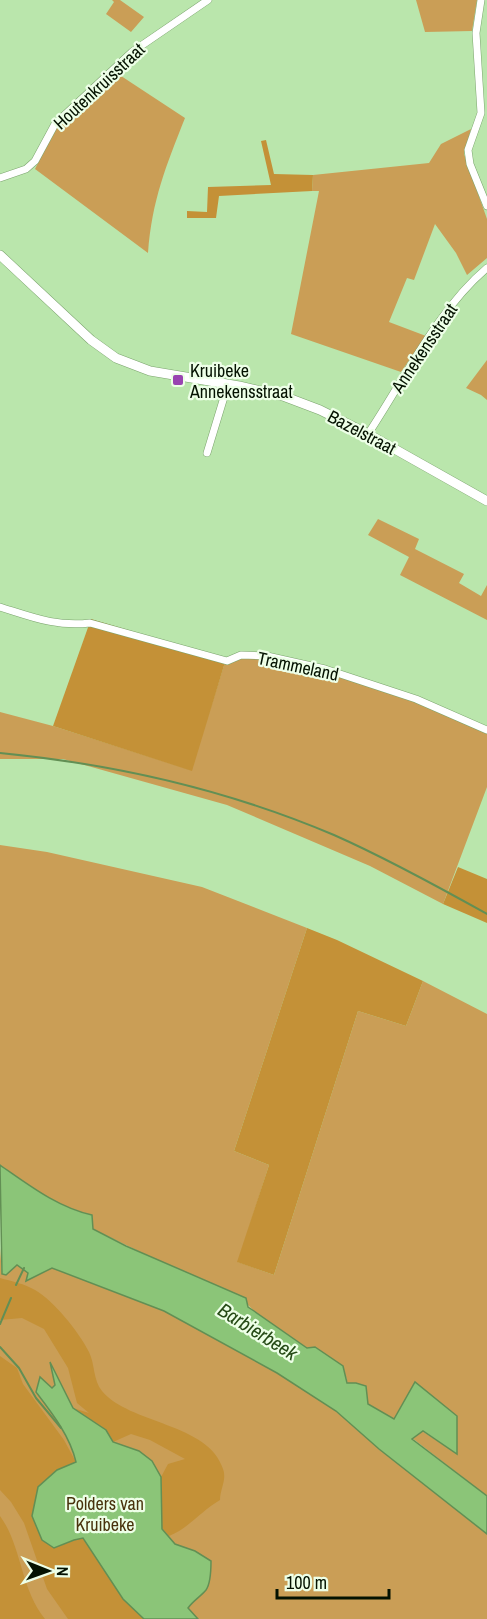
<svg xmlns="http://www.w3.org/2000/svg" width="487" height="1619" font-family="'Archivo Narrow',sans-serif">
<style>
.green{fill:#ca9e56}
.forest{fill:#c49137}
.water{fill:#8bc578;stroke:#628f54;stroke-width:1.5}
.lines{fill:none;stroke-linecap:round;stroke-linejoin:round}
.stream{stroke:#628f54;stroke-width:2}
.minor-casing{stroke:#7ba46d;stroke-width:8}
.secondary-casing{stroke:#7ba46d;stroke-width:10}
.minor{stroke:#fff;stroke-width:7}
.secondary{stroke:#fff;stroke-width:9}
.poi-dot{fill:#9944b1;stroke:#edffe7;stroke-width:2}
.labels{text-anchor:middle;dominant-baseline:central;stroke-width:4.5;stroke-linejoin:round;paint-order:stroke}
.street-label{font-size:18px;fill:#041201;stroke:#edffe7}
.poi-label{font-size:18px;fill:#041201;stroke:#edffe7;text-anchor:start}
.park-label{font-size:18px;fill:#48320c;stroke:#edffe7}
.water-label{font-size:20px;font-style:italic;fill:#264b17;stroke:#edffe7}
</style>
<rect width="100%" height="100%" fill="#bae6ac"/>
<g class="green">
<path d="M112,0H120L144,17L131,32L106,14L114,2Z"/>
<path d="M416,0H477L472,31L425,32Z"/>
<path d="M115,72L185,118C166,166 152,200 148,253L35,169L56,127Z"/>
<path d="M471,129L464,154L487,219V258L467,275L456,253L435,224L414,280L407,278L389,322L426,336L401,372L291,334L319,191H312L313,175L429,163L441,144Z"/>
<path d="M487,360V400L481,395L466,388Z"/>
<path d="M378,519L419,539L415,549L464,574L459,583L481,596L487,585V620L400,575L409,557L368,535Z"/>
<path d="M240,653L317,668L402,691L450,711L487,730V787L443,904L370,866L227,805L63,759H0V712L53,726L191,770L226,659Z"/>
<path d="M0,845L47,852L202,887L307,928L234,1151L269,1165L238,1262L274,1275L358,1011L406,1026L423,981L487,1014V1496L412,1438L422,1431L457,1454L415,1382L395,1420C380,1411 348,1395 346,1377L315,1347L307,1348L254,1311L247,1304L93,1229L92,1215C57,1207 29,1185 0,1165Z"/>
<path d="M0,1248L2,1274L6,1275L17,1265L28,1273L27,1280L52,1268L164,1311L277,1373L336,1411L379,1449L487,1534V1619H0Z"/>
</g>
<g class="forest">
<path d="M266,140L274,174L313,175L312,191L219,196L216,218H187V211L207,212L208,187L271,185L261,141Z"/>
<path d="M91,619L226,659L192,771L53,726Z"/>
<path d="M458,867L487,879V923L443,904Z"/>
<path d="M307,928L337,940L423,981L406,1026L358,1011L274,1275L237,1262L269,1165L234,1151Z"/>
<path d="M0,1278C11,1281 25,1284 35,1290C54,1301 79,1332 89,1352C95,1364 93,1380 102,1391C129,1424 209,1423 223,1469C227,1480 220,1489 220,1500C201,1511 189,1528 169,1536L162,1528L161,1477L168,1464L185,1459L150,1440L131,1434L113,1442L106,1430L73,1408L89,1413L77,1403L68,1368L44,1329L22,1318L0,1320Z"/>
<path d="M0,1356L17,1368L23,1384L64,1440L76,1462L57,1470L54,1548L74,1540L83,1538L123,1599L144,1619H68L47,1589L24,1523L11,1502L0,1490Z"/>
<path d="M0,1516C22,1546 20,1588 45,1619H0Z"/>
</g>
<g class="water">
<path d="M0,1165C29,1185 57,1207 92,1215L93,1229L126,1246L246,1298L248,1307L254,1311L307,1348L315,1347L343,1366L347,1383H356L366,1386L368,1404L394,1419L415,1382L457,1416V1454L423,1431L412,1439L487,1496V1534L379,1449L336,1411L277,1373L164,1311L52,1268L26,1281L28,1273L17,1265L6,1275L2,1274Z"/>
<path d="M50,1362L73,1408L106,1430L113,1442L139,1451L152,1461L161,1477L162,1529L175,1544L195,1551L211,1561C211,1570 211,1583 206,1590C200,1597 193,1601 188,1608L198,1619H144L123,1599L83,1538L74,1540L54,1548L42,1540L32,1516L38,1487L57,1470L76,1462C70,1436 52,1413 36,1392L40,1377L52,1388L55,1385Z"/>
</g>
<g class="lines">
<g class="stream">
<path d="M0,753C114,764 228,790 334,835C386,858 437,886 487,914"/>
<path d="M16,1285L24,1268"/>
<path d="M0,1324L11,1298"/>
<path d="M0,1347L19,1368L36,1398L61,1428"/>
</g>
<g class="minor-casing">
<g id="minor">
<path d="M481,0L476,33L481,113L468,150L470,164L487,206"/>
<path d="M0,178L26,169L35,161L55,124L132,52L208,0"/>
<path d="M368,434C404,380 438,309 487,268"/>
<path d="M207,453L228,384"/>
<path d="M0,607C32,617 56,627 90,623L227,661L241,655L267,656L325,669L416,699L487,730"/>
</g>
</g>
<g class="secondary-casing">
<path id="secondary" d="M0,255L91,340L116,358L150,371L239,386L283,396L320,410L368,434L487,501"/>
</g>
<use href="#minor" class="minor"/>
<use href="#secondary" class="secondary"/>
</g>
<rect class="poi-dot" x="172" y="374" width="12" height="12" rx="3"/>
<g class="labels">
<g class="street-label">
<text transform="translate(99 86) rotate(-43)">Houtenkruisstraat</text>
<text transform="translate(424 348) rotate(-56)">Annekensstraat</text>
<text transform="translate(362 432) rotate(28)">Bazelstraat</text>
<text transform="translate(298 666) rotate(12)">Trammeland</text>
</g>
<g class="poi-label">
<text x="190" y="370">Kruibeke<tspan x="190" dy="21">Annekensstraat</tspan></text>
</g>
<g class="park-label">
<text x="105" y="1503">Polders van<tspan x="105" dy="21">Kruibeke</tspan></text>
</g>
<g class="water-label">
<text transform="translate(258 1331) rotate(32)">Barbierbeek</text>
</g>
</g>
<g transform="translate(48 1571) rotate(91)" stroke="#edffe7" stroke-width="4.5" paint-order="stroke">
<path d="M0-4.5L10 22L0 15L-10 22Z" fill="#041201"/>
<text y="-9" font-size="16" font-weight="bold" text-anchor="middle" fill="#041201">N</text>
</g>
<path d="M277 1589v9h112v-9" fill="none" stroke="#041201" stroke-width="3"/>
<text x="286" y="1589" font-size="18" fill="#041201" stroke="#edffe7" stroke-width="4.5" paint-order="stroke">100 m</text>
</svg>
